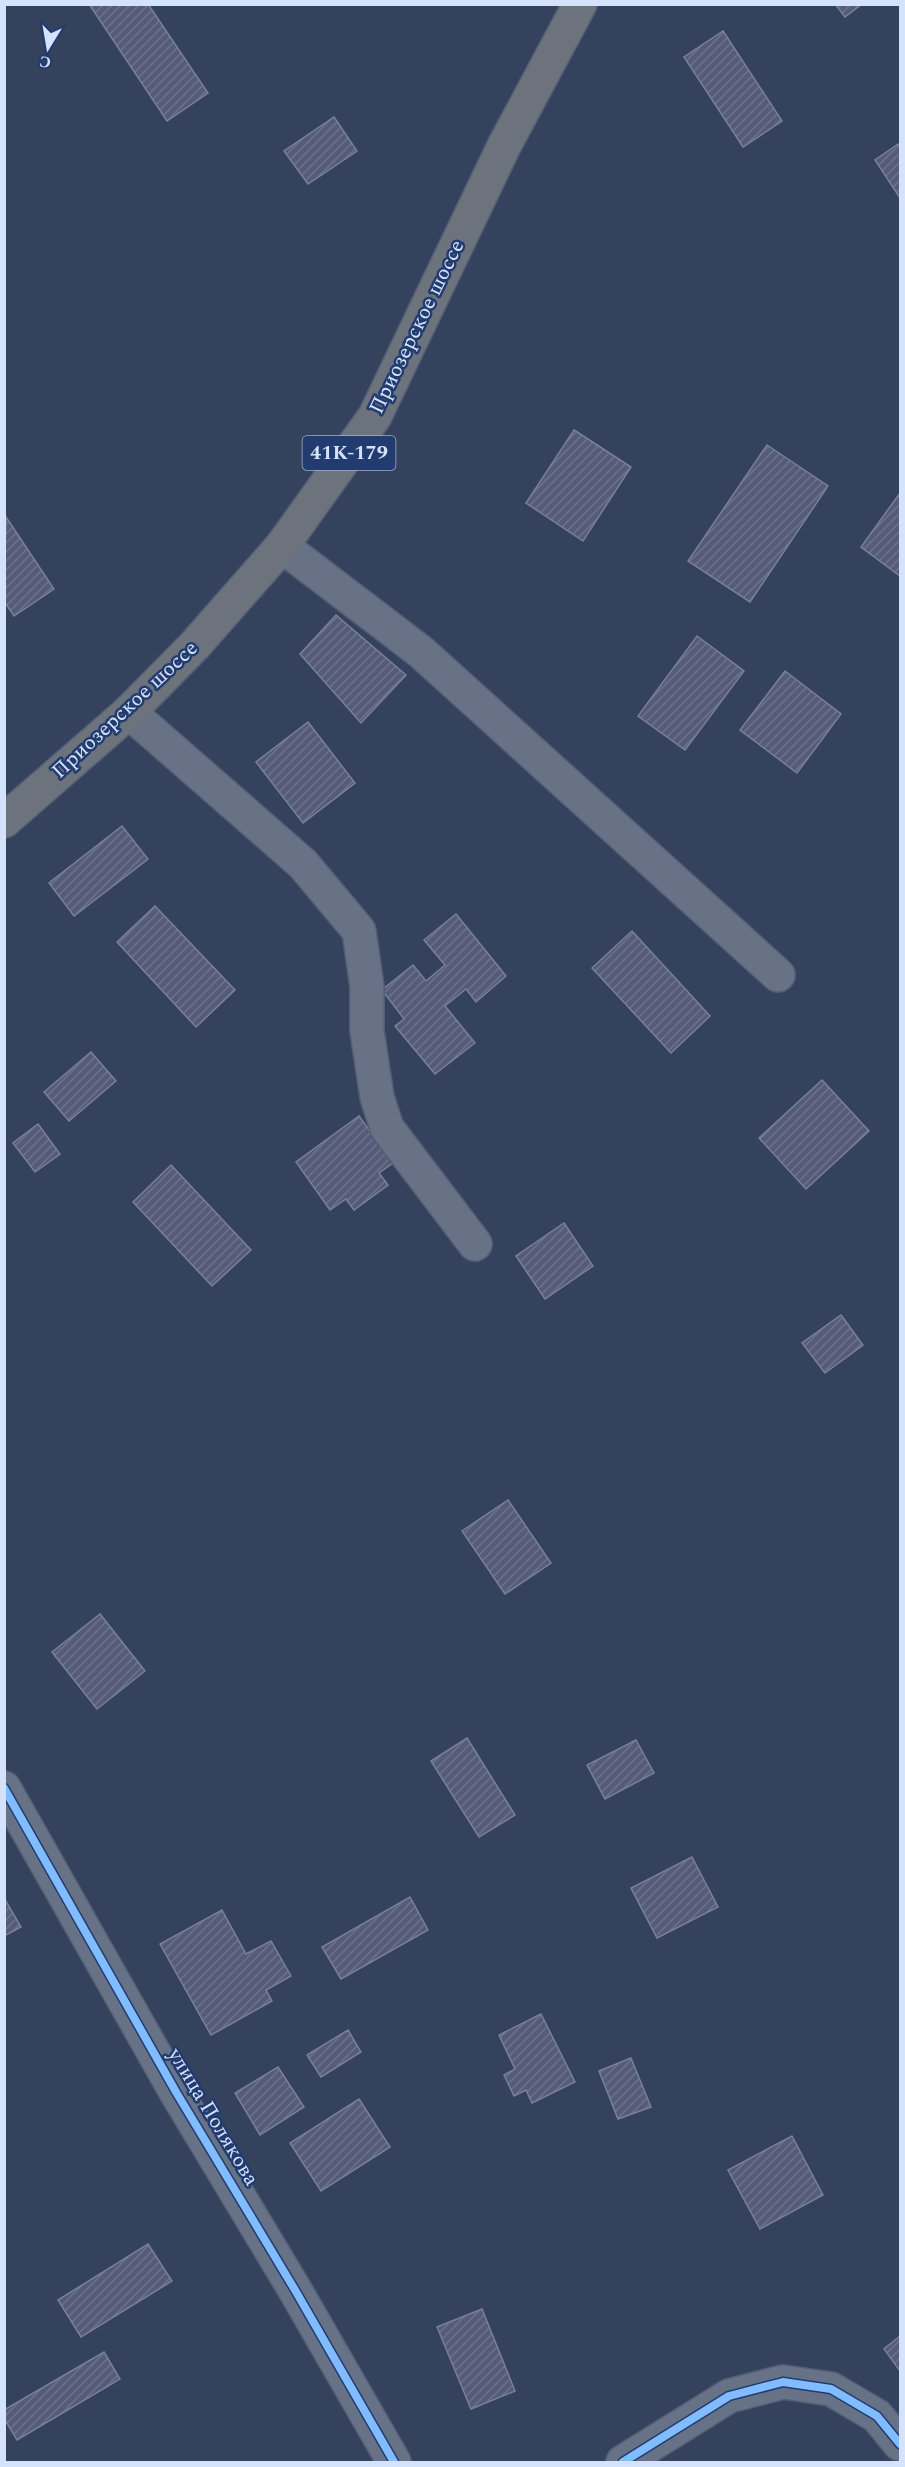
<svg xmlns="http://www.w3.org/2000/svg" width="905" height="2467" font-family="Spectral,serif">
<style>
.building{fill:url(#building-hatch);stroke:#798099;stroke-width:1.5}
.lines{fill:none;stroke-linecap:round;stroke-linejoin:round}
.minor-casing{stroke:#535e74;stroke-width:36}
.major-casing{stroke:#535e74;stroke-width:36}
.minor{stroke:#677286;stroke-width:33}
.major{stroke:#6d737d;stroke-width:33}
.cycleway-casing{stroke:#223c6f;stroke-width:11}
.cycleway{stroke:#80bcff;stroke-width:8}
.labels{text-anchor:middle;dominant-baseline:central;stroke-width:5;stroke-linejoin:round;paint-order:stroke}
.shield{fill:#223c6f;stroke:#9fb0d1;stroke-width:1.5}
.shield-label{font-size:20px;font-weight:bold;fill:#d5e2fb}
.street-label{font-size:21px;fill:#d5e2fb;stroke:#223c6f}
</style>
<defs>
<pattern id="building-hatch" width="6" height="6" patternUnits="userSpaceOnUse" patternTransform="scale(1.5)"><rect width="6" height="6" fill="#565b78"/><path d="M-1 1l2-2M0 6l6-6M5 7l2-2" fill="none" stroke="#6d728c"/></pattern>
</defs>
<rect width="100%" height="100%" fill="#34425e"/>
<g class="building">
<path d="M89,4H148L208,93L167,121Z"/>
<path d="M835,4H862L845,17Z"/>
<path d="M723,31L782,121L743,147L684,57Z"/>
<path d="M334,117L357,151L308,184L284,151Z"/>
<path d="M898,144L900,148V198L875,160Z"/>
<path d="M574,430L631,467L583,541L526,503Z"/>
<path d="M767,445L828,486L750,602L688,561Z"/>
<path d="M900,493V576L861,547Z"/>
<path d="M6,517L54,589L14,616L4,601Z"/>
<path d="M336,615L406,675L361,723L300,654Z"/>
<path d="M697,636L744,671L685,750L638,716Z"/>
<path d="M785,671L841,714L797,773L740,730Z"/>
<path d="M308,722L355,783L303,823L256,762Z"/>
<path d="M122,826L148,859L74,916L49,883Z"/>
<path d="M155,906L235,990L196,1027L117,942Z"/>
<path d="M456,914L506,976L476,1002L466,989L445,1006L475,1043L435,1074L395,1026L404,1019L382,990L413,965L426,981L445,965L424,940Z"/>
<path d="M632,931L710,1016L671,1053L592,968Z"/>
<path d="M91,1052L116,1081L69,1121L44,1092Z"/>
<path d="M822,1080L869,1131L806,1189L759,1138Z"/>
<path d="M359,1116L393,1163L379,1173L388,1185L354,1210L346,1199L330,1210L296,1162Z"/>
<path d="M38,1124L60,1154L35,1172L13,1143Z"/>
<path d="M171,1165L251,1250L212,1286L133,1202Z"/>
<path d="M564,1223L593,1266L545,1299L516,1256Z"/>
<path d="M841,1315L863,1345L825,1373L802,1343Z"/>
<path d="M508,1500L551,1563L505,1594L462,1531Z"/>
<path d="M100,1614L145,1671L97,1709L52,1652Z"/>
<path d="M467,1738L515,1815L479,1837L431,1761Z"/>
<path d="M636,1740L654,1773L605,1799L587,1765Z"/>
<path d="M692,1857L718,1907L657,1938L631,1888Z"/>
<path d="M410,1897L428,1930L341,1979L322,1947Z"/>
<path d="M4,1898L21,1927L4,1936Z"/>
<path d="M222,1910L246,1954L271,1941L291,1976L266,1990L272,2001L211,2035L160,1944Z"/>
<path d="M541,2014L575,2082L532,2103L526,2090L514,2096L504,2075L515,2069L499,2035Z"/>
<path d="M348,2030L361,2052L321,2077L307,2055Z"/>
<path d="M631,2058L651,2107L618,2119L599,2071Z"/>
<path d="M278,2067L304,2107L260,2135L235,2093Z"/>
<path d="M359,2099L390,2147L321,2191L290,2143Z"/>
<path d="M792,2136L823,2195L760,2229L728,2170Z"/>
<path d="M148,2244L172,2281L81,2337L58,2300Z"/>
<path d="M482,2309L515,2391L471,2409L437,2327Z"/>
<path d="M900,2336V2371L884,2349Z"/>
<path d="M104,2352L120,2379L17,2440L4,2418V2410Z"/>
</g>
<g class="lines">
<g class="minor-casing">
<g id="minor">
<path d="M282,546L421,652L778,975"/>
<path d="M129,712L303,864L359,931L367,987V1031L377,1097L387,1128L475,1244"/>
<path d="M4,1788L176,2092L295,2290L394,2462"/>
<path d="M623,2462L729,2396L783,2382L831,2389L877,2416L900,2444"/>
</g>
</g>
<g class="major-casing">
<path id="major" d="M4,821L129,712L195,645L282,546L375,416L504,146L580,4"/>
</g>
<use href="#minor" class="minor"/>
<use href="#major" class="major"/>
<g class="cycleway-casing">
<g id="cycleway">
<path d="M4,1788L176,2092L295,2290L394,2462"/>
<path d="M623,2462L729,2396L783,2382L831,2389L877,2416L900,2444"/>
</g>
</g>
<use href="#cycleway" class="cycleway"/>
</g>
<g class="labels">
<rect class="shield" x="302.5" y="436" width="93" height="34" rx="4.5"/>
<g class="shield-label">
<text x="349" y="453">41К-179</text>
</g>
<g class="street-label">
<text transform="translate(417 327) rotate(-64)">Приозерское шоссе</text>
<text transform="translate(125 710) rotate(-43)">Приозерское шоссе</text>
<text transform="translate(213 2117) rotate(59)">улица Полякова</text>
</g>
</g>
<rect width="905" height="2467" fill="none" stroke="#d5e2fb" stroke-width="12"/>
<g transform="translate(48 48) rotate(191)" stroke="#223c6f" stroke-width="4.5" paint-order="stroke">
<path d="M0-4.5L10 22L0 15L-10 22Z" fill="#d5e2fb"/>
<text y="-9" font-size="16" font-weight="bold" text-anchor="middle" fill="#d5e2fb">С</text>
</g>
</svg>
